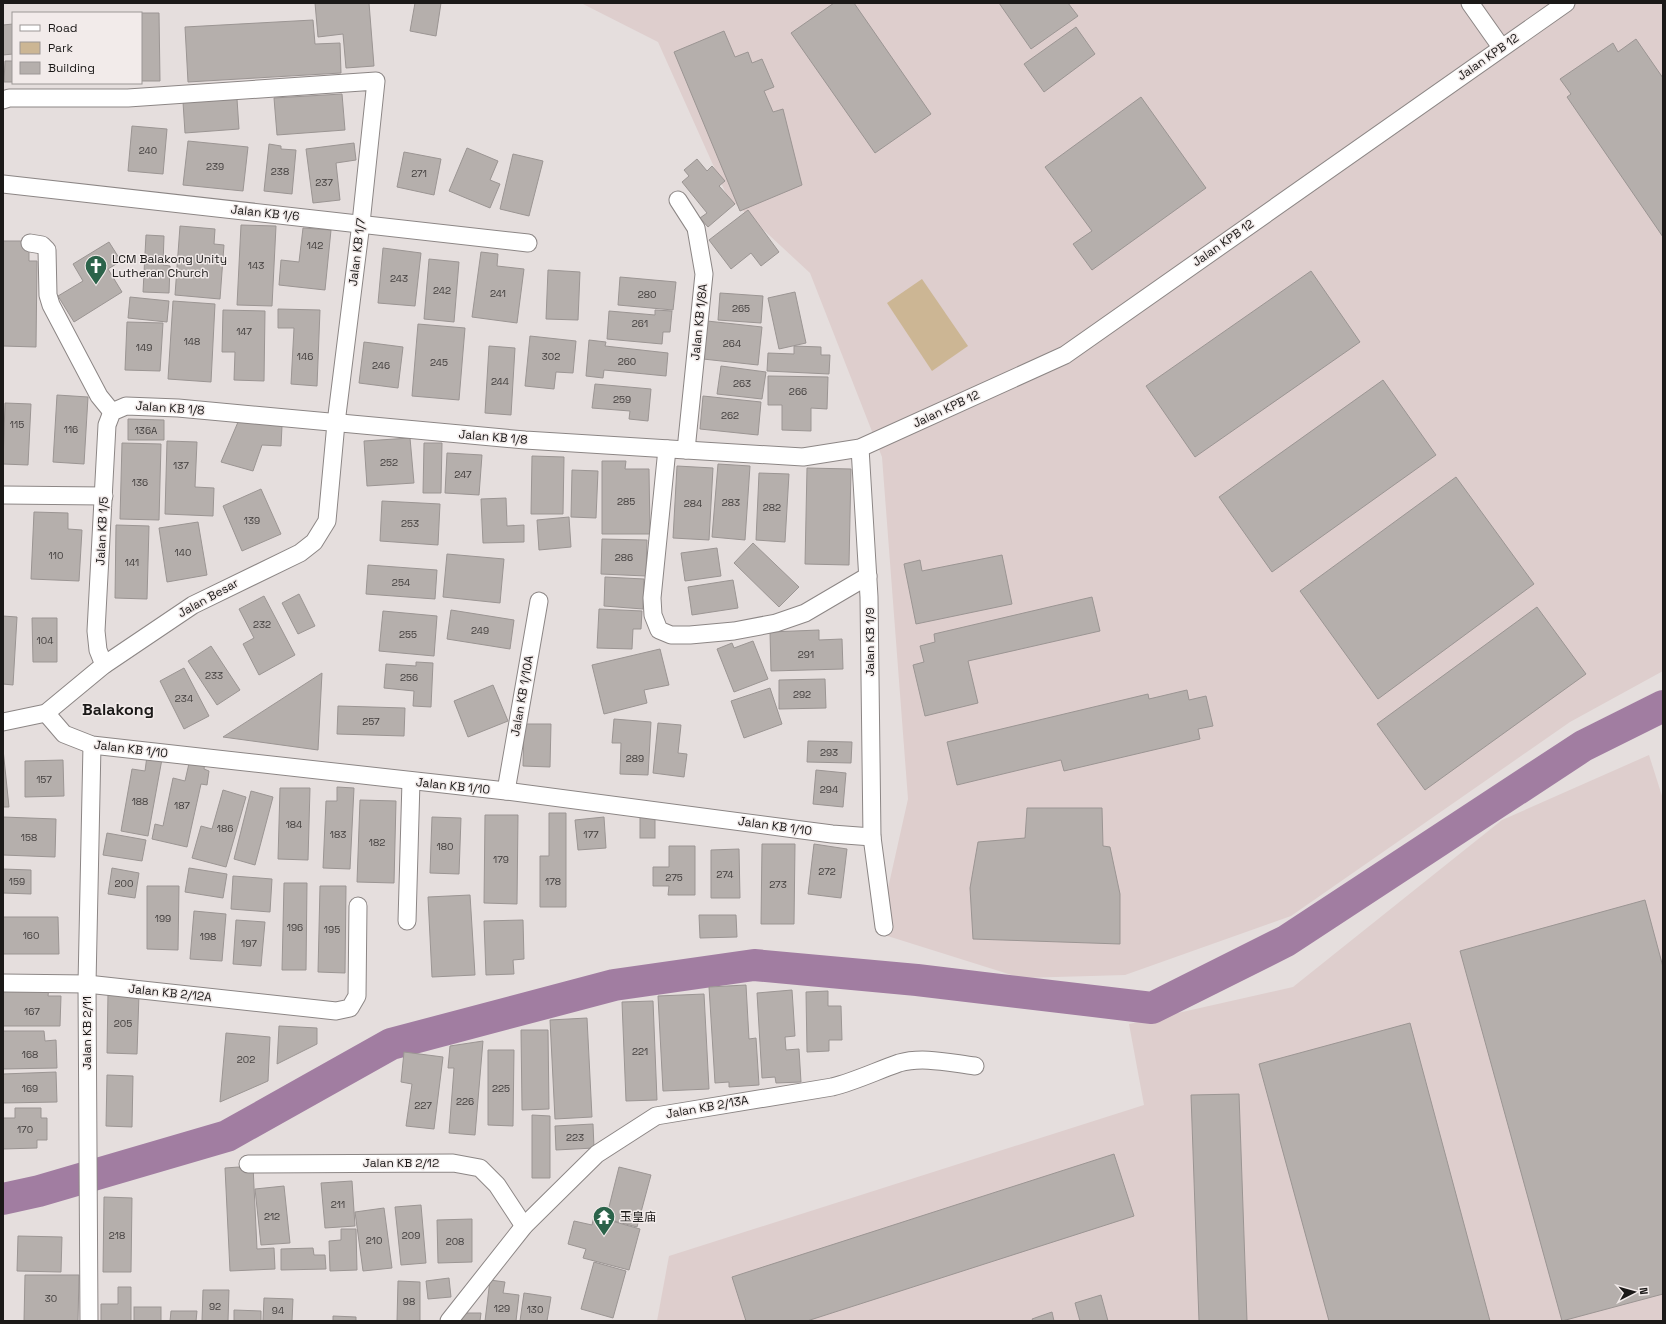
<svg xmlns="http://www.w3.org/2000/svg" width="1666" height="1324" font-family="'Space Grotesk','Noto Sans SC',sans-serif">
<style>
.built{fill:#dececd}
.green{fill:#ccb694}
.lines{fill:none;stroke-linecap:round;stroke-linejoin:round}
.river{stroke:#a17da1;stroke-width:32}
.building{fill:#b5afac;stroke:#9b9593}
.street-casing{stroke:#8c8685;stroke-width:19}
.street{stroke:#fff;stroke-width:17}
.labels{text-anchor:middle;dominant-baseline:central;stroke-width:3;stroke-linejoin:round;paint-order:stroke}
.number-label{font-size:10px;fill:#423e3d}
.street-label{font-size:12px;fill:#1b1918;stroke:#f2ebea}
.poi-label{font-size:12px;fill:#1b1918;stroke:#f2ebea;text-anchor:start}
.district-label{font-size:16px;font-weight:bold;fill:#1b1918;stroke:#f2ebea}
</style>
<rect width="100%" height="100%" fill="#e5dedd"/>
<g class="built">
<path d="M581,3H1663V671L1570,722L1291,916L1125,975L1021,978L878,933L908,799L882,457L810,273L727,196L658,42Z"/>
<path d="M1649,755L1663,799V1321H657L669,1256L1144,1105L1129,1024L1293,987L1502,820Z"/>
</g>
<path class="green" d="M922,279L968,346L932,371L887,303Z"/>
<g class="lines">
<path class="river" d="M3,1199L39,1191L227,1136L391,1044L614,985L754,965L917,980L1152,1008L1286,941L1583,746L1663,706"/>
</g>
<g class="building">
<path d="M315,3H369L374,66L346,68L343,34L318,37Z"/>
<path d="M415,3H441L436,36L410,31Z"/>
<path d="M834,3H854L931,114L875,153L791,33Z"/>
<path d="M999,3H1068L1078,16L1031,49Z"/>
<path d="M141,13H159L160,81H141Z"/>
<path d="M313,20L315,44L340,43L341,73L188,82L185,27Z"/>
<path d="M13,24V54L3,55V25Z"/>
<path d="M1076,27L1095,54L1044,92L1024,64Z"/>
<path d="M724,31L735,57L748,52L752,63L762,59L774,87L764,91L773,112L783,109L802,185L740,211L674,52Z"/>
<path d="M1636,39L1663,78V237L1567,97L1571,94L1560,79L1613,43L1618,52Z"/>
<path d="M5,61H13V82H4Z"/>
<path d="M342,94L345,130L277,135L274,98Z"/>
<path d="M1141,97L1206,188L1092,270L1073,244L1092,231L1045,167Z"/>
<path d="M237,99L239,129L185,133L183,102Z"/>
<path d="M132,126L167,129L163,174L128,171Z"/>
<path d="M188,141L248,147L243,191L183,185Z"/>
<path d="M354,143L356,160L336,163L340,200L313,203L306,149Z"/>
<path d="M269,144L281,146V149L296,150L292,194L264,191Z"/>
<path d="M467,148L498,161L490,180L500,184L490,208L449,191Z"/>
<path d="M404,152L441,159L434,195L397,187Z"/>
<path d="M513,154L543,161L529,216L500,209Z"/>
<path d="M697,159L707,171L712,166L725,181L719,186L735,204L708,227L700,218L707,213L682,182L689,176L684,170Z"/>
<path d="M748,210L779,252L761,266L751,253L731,269L709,240Z"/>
<path d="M241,225L276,226L272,306L237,305Z"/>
<path d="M180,226L215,229L214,244L224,245L220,299L175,295Z"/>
<path d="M303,228L331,230L325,290L279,285L281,260L299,262Z"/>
<path d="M146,235L164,236L163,265L170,266L169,293L143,292Z"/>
<path d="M3,241H29V261H37L36,347L3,346Z"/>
<path d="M109,242L121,261L108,269L122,292L74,322L58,296L83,281L73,264Z"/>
<path d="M383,248L421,253L415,306L378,303Z"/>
<path d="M481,252L498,254L497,266L524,269L517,323L472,317Z"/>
<path d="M429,259L459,262L454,322L424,319Z"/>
<path d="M548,270L580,272L578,320L546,319Z"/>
<path d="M1311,271L1360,342L1195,457L1146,386Z"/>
<path d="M620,277L676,282L673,310L618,305Z"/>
<path d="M795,292L806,343L779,349L768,298Z"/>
<path d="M720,293L763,296L761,323L718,320Z"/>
<path d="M130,297L169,301L167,322L128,318Z"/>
<path d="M173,301L215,304L211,382L168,379Z"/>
<path d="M278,309L320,310L317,386L291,384L294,328H278Z"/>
<path d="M223,310L265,311L264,381L234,380L235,352H222Z"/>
<path d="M655,310L672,311L670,332H663L662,344L607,339L609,311L655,315Z"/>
<path d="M707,321L762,327L758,365L703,359Z"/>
<path d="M127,322L163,323L160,371L125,370Z"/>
<path d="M418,324L465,328L459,400L412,396Z"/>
<path d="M530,336L576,341L573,373L556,372L554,389L525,386Z"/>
<path d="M589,340L606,342L605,346L668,353L666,376L604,370L603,378L586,376Z"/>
<path d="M364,342L403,347L398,388L359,383Z"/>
<path d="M489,346L515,348L511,415L485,413Z"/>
<path d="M794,346L821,347V355H830L829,374L767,371L768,353L794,354Z"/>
<path d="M721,366L766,372L762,399L717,394Z"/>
<path d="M768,376L828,377L827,409L811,408V431L782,430V405H768Z"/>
<path d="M1383,380L1436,455L1272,572L1219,497Z"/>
<path d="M595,384L651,389L648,421L629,419L630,411L592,408Z"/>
<path d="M57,395L88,397L84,464L53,462Z"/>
<path d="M703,396L761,402L758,435L700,429Z"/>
<path d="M5,403L31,404L28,465L3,464Z"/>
<path d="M128,419L164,420V440H128Z"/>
<path d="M238,422L282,426L281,446L262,445L253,471L221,462Z"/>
<path d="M410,438L414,483L367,486L364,441Z"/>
<path d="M167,441L197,442L195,487L214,488L213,516L165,514Z"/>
<path d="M122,443L161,444L159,520L120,519Z"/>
<path d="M424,443H442L441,493H423Z"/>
<path d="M447,453L482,455L479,495L445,493Z"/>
<path d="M532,456L564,457L563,514H531Z"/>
<path d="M602,461H626L625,469H649L650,534H602Z"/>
<path d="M718,464L750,466L745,540L712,537Z"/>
<path d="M677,466L713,468L709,540L673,538Z"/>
<path d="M807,468L851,469L849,565L805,564Z"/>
<path d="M572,470L598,471L596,518L571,517Z"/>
<path d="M759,473L789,474L785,542L756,540Z"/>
<path d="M1456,477L1534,584L1378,699L1300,591Z"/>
<path d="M261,489L281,534L242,551L223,506Z"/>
<path d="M506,498L507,526L524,525V542L483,543L481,499Z"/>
<path d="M382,501L440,504L438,545L380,541Z"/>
<path d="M34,512L68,513V529L82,530L79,581L31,579Z"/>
<path d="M569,517L571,547L539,550L537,520Z"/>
<path d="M198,522L207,575L167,582L159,528Z"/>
<path d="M116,525L149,526L147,599L115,598Z"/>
<path d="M602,539L647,540L646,576L601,574Z"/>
<path d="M753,543L799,587L779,607L734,563Z"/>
<path d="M717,548L721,576L685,581L681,553Z"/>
<path d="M447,554L504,559L500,603L443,597Z"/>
<path d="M1002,555L1012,604L916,624L904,564L920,560L922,571Z"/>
<path d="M368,565L437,570L435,599L366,594Z"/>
<path d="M605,577L644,579L643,609L604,606Z"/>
<path d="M733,580L738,608L692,615L688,587Z"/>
<path d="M299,594L315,626L298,634L282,603Z"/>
<path d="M264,596L295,655L259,675L243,644L254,638L239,609Z"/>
<path d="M1092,597L1100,631L968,661L978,703L925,716L913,665L924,662L920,646L935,642L934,634Z"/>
<path d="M1537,607L1586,674L1425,790L1377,724Z"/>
<path d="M599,609L642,611L641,629H633L632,649L597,648Z"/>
<path d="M451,610L514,620L510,649L447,639Z"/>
<path d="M383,611L437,616L434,656L379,651Z"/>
<path d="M3,616L17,617L13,685L3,684Z"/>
<path d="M32,618H57V662H33Z"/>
<path d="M819,630V640L842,639L843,669L771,671L770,632Z"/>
<path d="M753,641L768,679L734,692L717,649L732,643L734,648Z"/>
<path d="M211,646L240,690L217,705L188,661Z"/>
<path d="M660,649L669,685L644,690L647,703L604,714L592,665Z"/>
<path d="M416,662L433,663L431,707L413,706L414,691L384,688L386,664L416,666Z"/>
<path d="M184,668L209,716L184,729L160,681Z"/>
<path d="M322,673L318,750L223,737Z"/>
<path d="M825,679L826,708L779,709V680Z"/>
<path d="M493,685L508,721L468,737L454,701Z"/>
<path d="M770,688L782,724L744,738L731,701Z"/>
<path d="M1187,690L1189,700L1206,696L1213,726L1198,729L1200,739L1064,771L1061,760L957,785L947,742L1148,694L1149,699Z"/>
<path d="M338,706L405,708L404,736L337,734Z"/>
<path d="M614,719L651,722L648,775L620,774L621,743H612Z"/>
<path d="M658,723L681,725L678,753L687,754L684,777L653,773Z"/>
<path d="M524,724H551L550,767L523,766Z"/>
<path d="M808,741L852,742L851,763L807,762Z"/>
<path d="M3,749L9,807H3Z"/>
<path d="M147,756L162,759L148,836L121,831L132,769L145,771Z"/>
<path d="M190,759L205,762L204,769L209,771L207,785L201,784L187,847L152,839L155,824L163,826L173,778L185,781Z"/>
<path d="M63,760L64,796L25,797V761Z"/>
<path d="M816,770L846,773L843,807L813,804Z"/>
<path d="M337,787L354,788L350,869L323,868L326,801H337Z"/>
<path d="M280,788H310L308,860L278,859Z"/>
<path d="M223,790L246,797L226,867L192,858L201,826L212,829Z"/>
<path d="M251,791L273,797L255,865L234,859Z"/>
<path d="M360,800L396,801L394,883L357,882Z"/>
<path d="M1027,808H1102L1103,846L1110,847L1120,894V944L973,939L970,888L978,842L1025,838Z"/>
<path d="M549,813H566V907H540V856H549Z"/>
<path d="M485,815H518L517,904L484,903Z"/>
<rect x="640" y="816" width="15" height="22"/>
<path d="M3,817L56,819L55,857L3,855Z"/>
<path d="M432,817L461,818L459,874L430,873Z"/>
<path d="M604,817L606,848L578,850L575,820Z"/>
<path d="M107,833L146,840L142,861L103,855Z"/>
<path d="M762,844H795L794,924H761Z"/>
<path d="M814,844L847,849L841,898L808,894Z"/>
<path d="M669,846H695V895H668L669,886H653V867H669Z"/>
<path d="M739,849L740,898H711V850Z"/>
<path d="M112,868L139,873L135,898L108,894Z"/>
<path d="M189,868L227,874L223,898L185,892Z"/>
<path d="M3,869L31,870V894L3,893Z"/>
<path d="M233,876L272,879L270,912L231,909Z"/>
<path d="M284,883H307L306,970H282Z"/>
<path d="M147,886H179L178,950L147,949Z"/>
<path d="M320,886H346L345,973L318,972Z"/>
<path d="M470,895L475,975L432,977L428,897Z"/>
<path d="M1645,900L1663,967V1294L1562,1321L1460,951Z"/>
<path d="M194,911L226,914L222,961L190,959Z"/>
<path d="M699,915H736L737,937L700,938Z"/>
<path d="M3,917H58L59,954H3Z"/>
<path d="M236,920L265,922L261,966L233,964Z"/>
<path d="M523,920L524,959L513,960L514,974L486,975L484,921Z"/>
<path d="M746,985L749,1039L756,1038L759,1085L729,1087V1082L715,1083L709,987Z"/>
<path d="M3,986H49L48,996H61L60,1026H3Z"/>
<path d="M792,990L795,1036L785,1037L786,1050L799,1049L801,1082L776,1083L775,1077L762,1078L757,993Z"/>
<path d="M828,991V1006H841L842,1040H829V1051L807,1052L806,992Z"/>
<path d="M108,993L139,994L137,1054L107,1053Z"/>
<path d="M704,994L709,1089L663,1091L658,996Z"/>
<path d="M653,1001L657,1100L626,1101L622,1002Z"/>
<path d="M587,1018L592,1117L555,1119L550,1020Z"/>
<path d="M1410,1023L1490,1321H1329L1259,1064Z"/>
<path d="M279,1026L317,1028V1044L277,1064Z"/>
<path d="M521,1030H548L549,1109L522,1110Z"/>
<path d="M3,1031H44L45,1041L56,1040L57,1068L3,1069Z"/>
<path d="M226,1033L270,1037L268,1081L220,1102Z"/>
<path d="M483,1041L475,1135L449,1133L454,1068H448L450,1046Z"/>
<path d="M488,1050H514L513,1126L488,1125Z"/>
<path d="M404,1052L443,1057L434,1129L406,1126L412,1084L401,1082Z"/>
<path d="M56,1072L57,1102L3,1103V1074Z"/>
<path d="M107,1075L133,1076L132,1127L106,1126Z"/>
<path d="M1239,1094L1247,1321H1199L1191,1095Z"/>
<path d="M15,1108H41V1118H47V1140H37V1148L3,1149V1118H15Z"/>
<path d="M532,1115L550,1116V1178H532Z"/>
<path d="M593,1124L594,1148L556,1150L555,1126Z"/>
<path d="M1114,1154L1134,1216L807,1321H746L732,1277Z"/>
<path d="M253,1166L257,1249L274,1248L275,1269L230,1271L225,1168Z"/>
<path d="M619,1167L651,1175L637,1227L606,1219Z"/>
<path d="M352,1181L355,1226L325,1228L321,1183Z"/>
<path d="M284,1186L290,1243L261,1245L255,1189Z"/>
<path d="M104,1197L132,1198L131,1272H103Z"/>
<path d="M421,1205L426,1263L401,1265L395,1207Z"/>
<path d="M384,1208L392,1268L363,1271L355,1212Z"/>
<path d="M594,1216L640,1229L629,1270L583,1258L586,1249L568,1244L574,1221L592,1225Z"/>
<path d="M472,1219V1262L438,1263L437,1220Z"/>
<path d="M341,1229H356L357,1270L330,1271L329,1241L341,1240Z"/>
<path d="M18,1236L62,1237L61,1272L17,1271Z"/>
<path d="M313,1248L314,1255H325L326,1269L281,1270V1249Z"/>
<path d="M594,1262L626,1271L613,1318L581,1309Z"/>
<path d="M25,1275H79L78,1321H24Z"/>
<path d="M449,1278L451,1297L428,1299L426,1281Z"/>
<path d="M490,1280L505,1282L503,1293L519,1295L516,1321H485Z"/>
<path d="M398,1281L420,1282V1321H397Z"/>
<path d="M118,1287H131V1321H101V1304H118Z"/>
<path d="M203,1290H229L228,1321H202Z"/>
<path d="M524,1293L551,1297L547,1321H520Z"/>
<path d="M1101,1295L1108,1321H1080L1075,1303Z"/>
<path d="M264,1298L293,1299L292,1321H263Z"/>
<rect x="134" y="1307" width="27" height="14"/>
<path d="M234,1310L261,1311V1321H234Z"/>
<path d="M171,1311H197L196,1321H170Z"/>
<path d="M1052,1312L1054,1321H1033L1032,1319Z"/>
<path d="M465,1313H481L480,1321H461Z"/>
<path d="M333,1316L356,1317V1321H333Z"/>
</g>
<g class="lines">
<g class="street-casing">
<g id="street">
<path d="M1470,3L1501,47"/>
<path d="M3,100L9,98H128L376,81L361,223L336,423L327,521L314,542L300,553L193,605L104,665L46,713L3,722"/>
<path d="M3,184L528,243"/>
<path d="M678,200L696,228L704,274L686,450"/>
<path d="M30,243L42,245L47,250L48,295L51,305L99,396L112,412"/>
<path d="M860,448L869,597L872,837L884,927"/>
<path d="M667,449L652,598L653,615L659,630L671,635H690L734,631L776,623L805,613L868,576"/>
<path d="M3,495L104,496"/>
<path d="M104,665L98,650L96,631L107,425L112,412L126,406L178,408L525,440L686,450L803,457L860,448L1065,355L1566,3"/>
<path d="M46,713L64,734L92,745L506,791L832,834L872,837"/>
<path d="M506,791L539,601"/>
<path d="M407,921L411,781"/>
<path d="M3,983L87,984L336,1011L350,1008L357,996L358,906"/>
<path d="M248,1164L453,1163L480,1168L497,1185L524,1226"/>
<path d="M89,1321L87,984L92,745"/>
<path d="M449,1321L524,1226L597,1154L656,1116L832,1087C856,1081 876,1071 899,1063C923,1056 950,1063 975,1066"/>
</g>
</g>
<use href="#street" class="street"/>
</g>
<defs>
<g id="church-pin" transform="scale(1.15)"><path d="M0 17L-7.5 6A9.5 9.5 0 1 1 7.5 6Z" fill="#2b634a" stroke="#f2ebea"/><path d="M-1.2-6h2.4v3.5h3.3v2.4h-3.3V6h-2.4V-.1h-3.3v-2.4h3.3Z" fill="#fff"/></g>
<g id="temple-pin" transform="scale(1.15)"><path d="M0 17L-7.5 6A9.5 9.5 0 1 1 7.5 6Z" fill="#2b634a" stroke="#f2ebea"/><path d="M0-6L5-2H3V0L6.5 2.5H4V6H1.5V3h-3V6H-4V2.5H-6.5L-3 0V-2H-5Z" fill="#fff"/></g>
</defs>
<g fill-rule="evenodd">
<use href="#church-pin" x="96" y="266"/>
<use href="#temple-pin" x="604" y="1217"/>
</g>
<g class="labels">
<g class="number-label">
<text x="148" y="150">240</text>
<text x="215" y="166">239</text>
<text x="280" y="171">238</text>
<text x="419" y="173">271</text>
<text x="324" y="182">237</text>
<text x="315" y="245">142</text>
<text x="256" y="265">143</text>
<text x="399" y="278">243</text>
<text x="442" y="290">242</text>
<text x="498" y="293">241</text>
<text x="647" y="294">280</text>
<text x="741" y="308">265</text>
<text x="640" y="323">261</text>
<text x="244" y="331">147</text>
<text x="192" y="341">148</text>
<text x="732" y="343">264</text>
<text x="144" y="347">149</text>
<text x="305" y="356">146</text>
<text x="551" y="356">302</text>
<text x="627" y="361">260</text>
<text x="439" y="362">245</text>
<text x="381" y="365">246</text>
<text x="500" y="381">244</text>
<text x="742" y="383">263</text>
<text x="798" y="391">266</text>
<text x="622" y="399">259</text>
<text x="730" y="415">262</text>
<text x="17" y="424">115</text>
<text x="71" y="429">116</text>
<text x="146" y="430">136A</text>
<text x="389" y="462">252</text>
<text x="181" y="465">137</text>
<text x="463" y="474">247</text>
<text x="140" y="482">136</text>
<text x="626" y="501">285</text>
<text x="731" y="502">283</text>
<text x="693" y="503">284</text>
<text x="772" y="507">282</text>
<text x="252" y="520">139</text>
<text x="410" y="523">253</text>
<text x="183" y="552">140</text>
<text x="56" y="555">110</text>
<text x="624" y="557">286</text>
<text x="132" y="562">141</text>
<text x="401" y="582">254</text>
<text x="262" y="624">232</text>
<text x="480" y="630">249</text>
<text x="408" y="634">255</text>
<text x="45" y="640">104</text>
<text x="806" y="654">291</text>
<text x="214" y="675">233</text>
<text x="409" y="677">256</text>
<text x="802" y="694">292</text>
<text x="184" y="698">234</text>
<text x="371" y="721">257</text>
<text x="829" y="752">293</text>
<text x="635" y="758">289</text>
<text x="44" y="779">157</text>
<text x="829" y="789">294</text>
<text x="140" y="801">188</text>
<text x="182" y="805">187</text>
<text x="294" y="824">184</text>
<text x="225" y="828">186</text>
<text x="338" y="834">183</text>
<text x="591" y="834">177</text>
<text x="29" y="837">158</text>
<text x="377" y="842">182</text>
<text x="445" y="846">180</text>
<text x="501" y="859">179</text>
<text x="827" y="871">272</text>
<text x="725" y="874">274</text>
<text x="674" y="877">275</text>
<text x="17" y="881">159</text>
<text x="553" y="881">178</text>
<text x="124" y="883">200</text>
<text x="778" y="884">273</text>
<text x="163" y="918">199</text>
<text x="295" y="927">196</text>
<text x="332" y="929">195</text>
<text x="31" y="935">160</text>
<text x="208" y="936">198</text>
<text x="249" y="943">197</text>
<text x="32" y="1011">167</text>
<text x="123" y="1023">205</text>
<text x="640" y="1051">221</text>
<text x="30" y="1054">168</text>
<text x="246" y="1059">202</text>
<text x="30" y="1088">169</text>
<text x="501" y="1088">225</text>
<text x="465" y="1101">226</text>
<text x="423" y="1105">227</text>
<text x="25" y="1129">170</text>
<text x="575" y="1137">223</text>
<text x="338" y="1204">211</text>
<text x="272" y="1216">212</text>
<text x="117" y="1235">218</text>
<text x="411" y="1235">209</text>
<text x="374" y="1240">210</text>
<text x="455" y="1241">208</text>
<text x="51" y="1298">30</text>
<text x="409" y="1301">98</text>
<text x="215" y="1306">92</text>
<text x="502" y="1308">129</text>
<text x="535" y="1309">130</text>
<text x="278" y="1310">94</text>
</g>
<g class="street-label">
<text transform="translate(1488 57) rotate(-35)">Jalan KPB 12</text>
<text transform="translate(265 213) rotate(6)">Jalan KB 1/6</text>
<text transform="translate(1223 243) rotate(-35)">Jalan KPB 12</text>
<text transform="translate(357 252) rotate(-83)">Jalan KB 1/7</text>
<text transform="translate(699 322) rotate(-84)">Jalan KB 1/8A</text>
<text transform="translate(170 408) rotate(4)">Jalan KB 1/8</text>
<text transform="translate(946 409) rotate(-25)">Jalan KPB 12</text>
<text transform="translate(493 437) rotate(5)">Jalan KB 1/8</text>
<text transform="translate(102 531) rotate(-87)">Jalan KB 1/5</text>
<text transform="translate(208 598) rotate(-29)">Jalan Besar</text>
<text transform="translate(870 642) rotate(-90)">Jalan KB 1/9</text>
<text transform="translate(522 696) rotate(-80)">Jalan KB 1/10A</text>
<text transform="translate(131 749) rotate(7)">Jalan KB 1/10</text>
<text transform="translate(453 786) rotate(6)">Jalan KB 1/10</text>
<text transform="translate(775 826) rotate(8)">Jalan KB 1/10</text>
<text transform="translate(170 993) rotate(6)">Jalan KB 2/12A</text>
<text transform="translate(87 1033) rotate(-90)">Jalan KB 2/11</text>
<text transform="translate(707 1107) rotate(-10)">Jalan KB 2/13A</text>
<text x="401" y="1163">Jalan KB 2/12</text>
</g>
<g class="poi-label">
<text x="112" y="259">LCM Balakong Unity<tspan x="112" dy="14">Lutheran Church</tspan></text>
<text x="620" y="1217">玉皇庙</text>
</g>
<g class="district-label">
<text x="118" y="709">Balakong</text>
</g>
</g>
<rect width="1666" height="1324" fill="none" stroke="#1b1918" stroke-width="8"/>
<rect x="12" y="12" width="130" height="72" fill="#f2ebea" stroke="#9c9796"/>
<rect x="20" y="25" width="20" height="6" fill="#ffffff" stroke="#9c9796"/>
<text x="48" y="32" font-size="12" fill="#1b1918">Road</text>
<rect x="20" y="42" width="20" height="12" fill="#ccb694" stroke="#9c9796"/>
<text x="48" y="52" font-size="12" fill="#1b1918">Park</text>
<rect x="20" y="62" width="20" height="12" fill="#b5afac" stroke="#9c9796"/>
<text x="48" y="72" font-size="12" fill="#1b1918">Building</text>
<g transform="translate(1634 1292) rotate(84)" stroke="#f2ebea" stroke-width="3" paint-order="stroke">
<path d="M0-3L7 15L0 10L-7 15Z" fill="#1b1918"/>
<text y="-6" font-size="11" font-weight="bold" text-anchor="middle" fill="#1b1918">N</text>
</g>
</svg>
